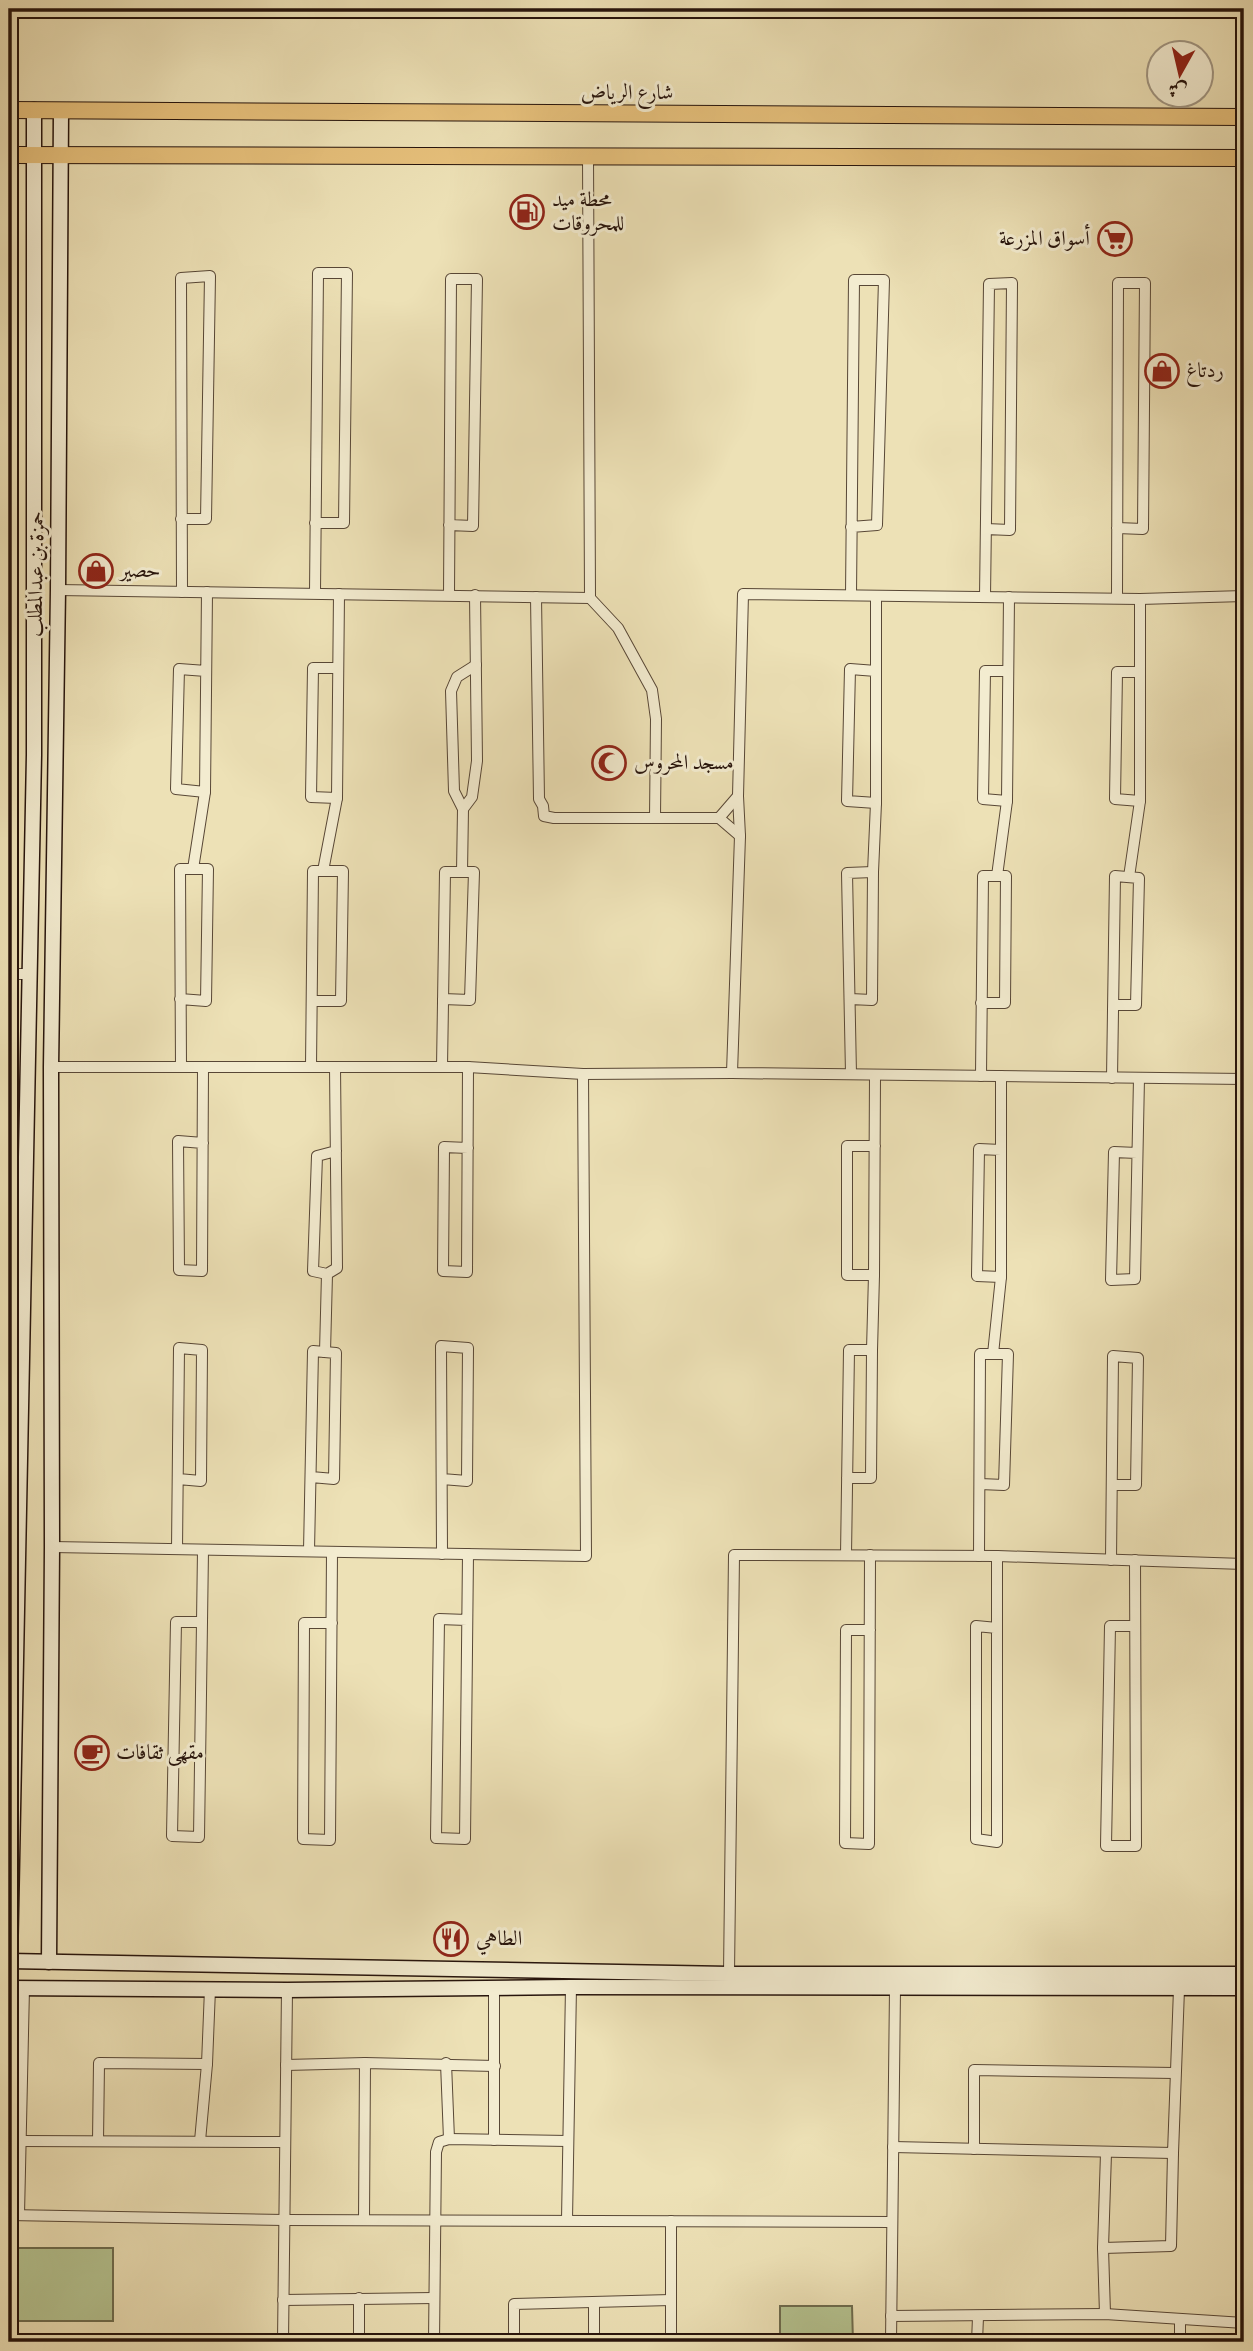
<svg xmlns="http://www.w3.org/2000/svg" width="1253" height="2351" font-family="Vollkorn,Amiri,serif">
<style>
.green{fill:#b5c390;stroke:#6e6c4e;stroke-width:2}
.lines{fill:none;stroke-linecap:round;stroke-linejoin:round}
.street-casing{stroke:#584736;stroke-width:12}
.secondary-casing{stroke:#27140c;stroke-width:17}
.primary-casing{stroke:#27140c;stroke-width:18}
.street{stroke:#f3ecd0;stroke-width:10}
.secondary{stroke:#f3ecd0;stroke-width:14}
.primary{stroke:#e6c07b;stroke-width:16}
.labels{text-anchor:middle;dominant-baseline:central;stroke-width:6;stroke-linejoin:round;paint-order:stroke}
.street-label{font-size:21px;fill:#27140c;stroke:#f3ecd0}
.poi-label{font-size:21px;fill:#27140c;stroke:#f3ecd0;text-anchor:start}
</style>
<rect width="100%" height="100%" fill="#ede1b6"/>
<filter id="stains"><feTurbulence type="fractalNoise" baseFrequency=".00286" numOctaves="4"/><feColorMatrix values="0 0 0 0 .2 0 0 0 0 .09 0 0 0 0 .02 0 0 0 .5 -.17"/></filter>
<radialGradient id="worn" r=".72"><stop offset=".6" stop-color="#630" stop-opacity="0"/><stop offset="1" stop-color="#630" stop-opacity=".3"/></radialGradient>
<g class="green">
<rect x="9" y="2248" width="104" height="73"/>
<path d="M780,2306H852L853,2342H780Z"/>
</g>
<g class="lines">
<g class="street-casing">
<g id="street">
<path d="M181,519H206L210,276L181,278L182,592"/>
<path d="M58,590L590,598L588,156"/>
<path d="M315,593L318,273H347L344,523H315"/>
<path d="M449,595L451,279H477L473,526L449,525"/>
<path d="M851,595L854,280H884L877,525L851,527"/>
<path d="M1244,596L1140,599L743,594L738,796L740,836L732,1073L1244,1079"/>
<path d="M536,597L539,799L543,806L544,816L554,818H655"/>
<path d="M985,597L989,284L1012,283L1010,530L986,529"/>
<path d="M590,598L618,628L652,690L656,719L655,818H719L738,796"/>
<path d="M1117,598L1118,283H1145L1143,529L1117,528"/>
<path d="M1140,599V801L1115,799L1117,672H1140"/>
<path d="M338,668H313L311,797L337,798L339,594"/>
<path d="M206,671L179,669L176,789L205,792L207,592"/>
<path d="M876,671L850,669L847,801L876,803V596"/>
<path d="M1008,671H985L983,799L1007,801L1009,597"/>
<path d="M463,809L454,791L451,691L457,677L476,665"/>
<path d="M719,818L740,836"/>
<path d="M193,869L205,792"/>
<path d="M323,871L337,798"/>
<path d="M462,872L463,809L472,797L477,761L475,595"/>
<path d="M873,872L876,803"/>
<path d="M997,876L1007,801"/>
<path d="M1129,877L1140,801"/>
<path d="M9,974H28"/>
<path d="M180,999L206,1001L208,869H180L181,1067"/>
<path d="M850,999L872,1000L873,872L847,873L851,1074"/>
<path d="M51,1067H468L583,1074L586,1556L52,1547"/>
<path d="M311,1067L313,871H343L341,1001H312"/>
<path d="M335,1067L337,1268L327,1274L313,1271L317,1156L336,1151"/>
<path d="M442,1067L445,872H474L470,1000L443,999"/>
<path d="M583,1074L732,1073"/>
<path d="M981,1076L983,876H1006L1005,1003H981"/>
<path d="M1112,1078L1115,876L1139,878L1136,1005H1114"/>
<path d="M203,1143L178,1141L179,1270L202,1271L203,1067"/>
<path d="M875,1146H847V1275H874L875,1075"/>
<path d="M468,1148L444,1147L443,1271L467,1272L468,1067"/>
<path d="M1001,1150L979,1149L977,1276L1001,1277V1076"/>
<path d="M1137,1153L1114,1152L1111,1280L1135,1279L1139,1078"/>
<path d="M872,1350L874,1275"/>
<path d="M325,1352L327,1274"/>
<path d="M993,1354L1001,1277"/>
<path d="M442,1479L467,1481L468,1348L441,1346L442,1554"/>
<path d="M177,1549L179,1348L202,1350L201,1481L178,1479"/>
<path d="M309,1551L313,1351L336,1353L334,1479L311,1477"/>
<path d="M846,1555L849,1350H872L871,1478H847"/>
<path d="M979,1556L980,1354H1008L1004,1485L980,1484"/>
<path d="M1111,1560L1113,1356L1138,1358L1136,1485H1112"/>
<path d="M1135,1560L1136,1846H1106L1110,1626H1135"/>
<path d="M467,1620L439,1619L436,1838L465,1839L468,1554"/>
<path d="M202,1622H176L172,1836L199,1837L203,1550"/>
<path d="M332,1623H304L303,1839L330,1840L332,1552"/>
<path d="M997,1628L976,1626V1839L997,1842V1556"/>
<path d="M870,1630H846L845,1843L869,1844L870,1555"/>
<path d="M729,1974L734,1555L997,1556L1244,1564"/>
<path d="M494,1987V2140"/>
<path d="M9,2060H22"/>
<path d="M446,2063L449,2139"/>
<path d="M286,2065L365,2063L495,2066"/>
<path d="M20,2141L285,2142"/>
<path d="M98,2141L99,2063L207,2064"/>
<path d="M200,2141L207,2064L210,1989"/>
<path d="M893,2147L1173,2153L1179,1989"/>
<path d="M974,2149V2070L1175,2073"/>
<path d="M9,2215L284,2220L892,2222"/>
<path d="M19,2215L24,1988"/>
<path d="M364,2219L365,2063"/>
<path d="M567,2220L571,1987"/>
<path d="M671,2221V2342"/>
<path d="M1103,2248L1171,2246L1173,2153"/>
<path d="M359,2298V2342"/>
<path d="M283,2300L434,2298"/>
<path d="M1105,2314L1103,2248L1106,2153"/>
<path d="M891,2316L1105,2314L1244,2323"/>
<path d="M1180,2320V2342"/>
<path d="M283,2342L287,1990"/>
<path d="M434,2342L436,2152L439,2142L449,2139L568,2141"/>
<path d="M514,2342V2304L671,2300"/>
<path d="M594,2342V2302"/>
<path d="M891,2342L895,1989"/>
<path d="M977,2342L978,2317"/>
</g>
</g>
<g class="secondary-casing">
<g id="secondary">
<path d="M9,1961L729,1974H1244"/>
<path d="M10,1961L34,755V110"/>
<path d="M49,1962L52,1547L51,1067L58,590L61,111"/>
<path d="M9,1988L287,1990L571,1987L1244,1988"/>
</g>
</g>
<g class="primary-casing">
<g id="primary">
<path d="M9,110L1244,117"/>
<path d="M9,155L1244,158"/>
</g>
</g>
<use href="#street" class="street"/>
<use href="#secondary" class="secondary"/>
<use href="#primary" class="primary"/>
</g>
<defs>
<g id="fuel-ring" transform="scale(1.75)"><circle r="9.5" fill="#f3ecd0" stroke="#8f2418" stroke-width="1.5"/><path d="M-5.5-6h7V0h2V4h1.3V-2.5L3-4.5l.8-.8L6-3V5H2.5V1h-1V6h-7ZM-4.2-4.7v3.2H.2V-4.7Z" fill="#8f2418"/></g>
<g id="supermarket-ring" transform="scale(1.75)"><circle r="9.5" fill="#f3ecd0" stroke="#8f2418" stroke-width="1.5"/><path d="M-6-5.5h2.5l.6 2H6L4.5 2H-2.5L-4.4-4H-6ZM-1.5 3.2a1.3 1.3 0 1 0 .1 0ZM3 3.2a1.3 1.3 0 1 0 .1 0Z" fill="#8f2418"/></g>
<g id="shop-ring" transform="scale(1.75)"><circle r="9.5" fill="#f3ecd0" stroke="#8f2418" stroke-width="1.5"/><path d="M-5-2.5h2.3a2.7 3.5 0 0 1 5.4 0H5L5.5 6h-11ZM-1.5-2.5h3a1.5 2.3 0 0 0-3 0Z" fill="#8f2418"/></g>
<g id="mosque-ring" transform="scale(1.75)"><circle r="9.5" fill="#f3ecd0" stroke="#8f2418" stroke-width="1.5"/><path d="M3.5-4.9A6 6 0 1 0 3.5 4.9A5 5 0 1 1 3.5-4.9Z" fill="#8f2418"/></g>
<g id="cafe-ring" transform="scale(1.75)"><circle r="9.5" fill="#f3ecd0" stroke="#8f2418" stroke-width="1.5"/><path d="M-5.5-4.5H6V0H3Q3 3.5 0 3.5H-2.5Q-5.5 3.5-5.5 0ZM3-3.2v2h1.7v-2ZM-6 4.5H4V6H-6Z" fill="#8f2418"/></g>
<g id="restaurant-ring" transform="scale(1.75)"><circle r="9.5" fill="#f3ecd0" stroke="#8f2418" stroke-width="1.5"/><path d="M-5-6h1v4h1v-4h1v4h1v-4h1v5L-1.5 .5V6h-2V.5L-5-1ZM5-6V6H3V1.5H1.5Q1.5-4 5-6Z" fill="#8f2418"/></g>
</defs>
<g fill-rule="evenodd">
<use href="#fuel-ring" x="527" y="212"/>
<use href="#supermarket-ring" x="1115" y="239"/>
<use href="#shop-ring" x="1162" y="371"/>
<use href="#shop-ring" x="96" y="571"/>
<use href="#mosque-ring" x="609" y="763"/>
<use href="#cafe-ring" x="92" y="1753"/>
<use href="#restaurant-ring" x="451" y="1939"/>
</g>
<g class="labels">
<g class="street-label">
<text x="627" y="93">شارع الرياض</text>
<text transform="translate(37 574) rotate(-89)">حمزة بن عبدالمطلب</text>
</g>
<g class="poi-label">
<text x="552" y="200">محطة ميد<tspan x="552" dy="24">للمحروقات</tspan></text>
<text x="1090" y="239" text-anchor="end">أسواق المزرعة</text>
<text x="1186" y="371">ردتاغ</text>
<text x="120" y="571">حصير</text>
<text x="634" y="763">مسجد المحروس</text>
<text x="116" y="1753">مقهى ثقافات</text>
<text x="476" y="1939">الطاهي</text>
</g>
</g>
<rect width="1253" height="2351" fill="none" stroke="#ede1b6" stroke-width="35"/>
<rect x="10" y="10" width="1232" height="2330" fill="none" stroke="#27140c" stroke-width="3.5"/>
<rect x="18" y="18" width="1218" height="2316" fill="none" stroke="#27140c" stroke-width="2"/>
<g transform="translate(1180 74) rotate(188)"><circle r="33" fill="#f3ecd0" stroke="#a19682" stroke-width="2"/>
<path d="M0-5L12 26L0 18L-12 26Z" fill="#8f2418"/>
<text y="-10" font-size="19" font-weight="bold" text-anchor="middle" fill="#27140c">ش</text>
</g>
<rect width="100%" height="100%" filter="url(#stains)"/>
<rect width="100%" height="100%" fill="url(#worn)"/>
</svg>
